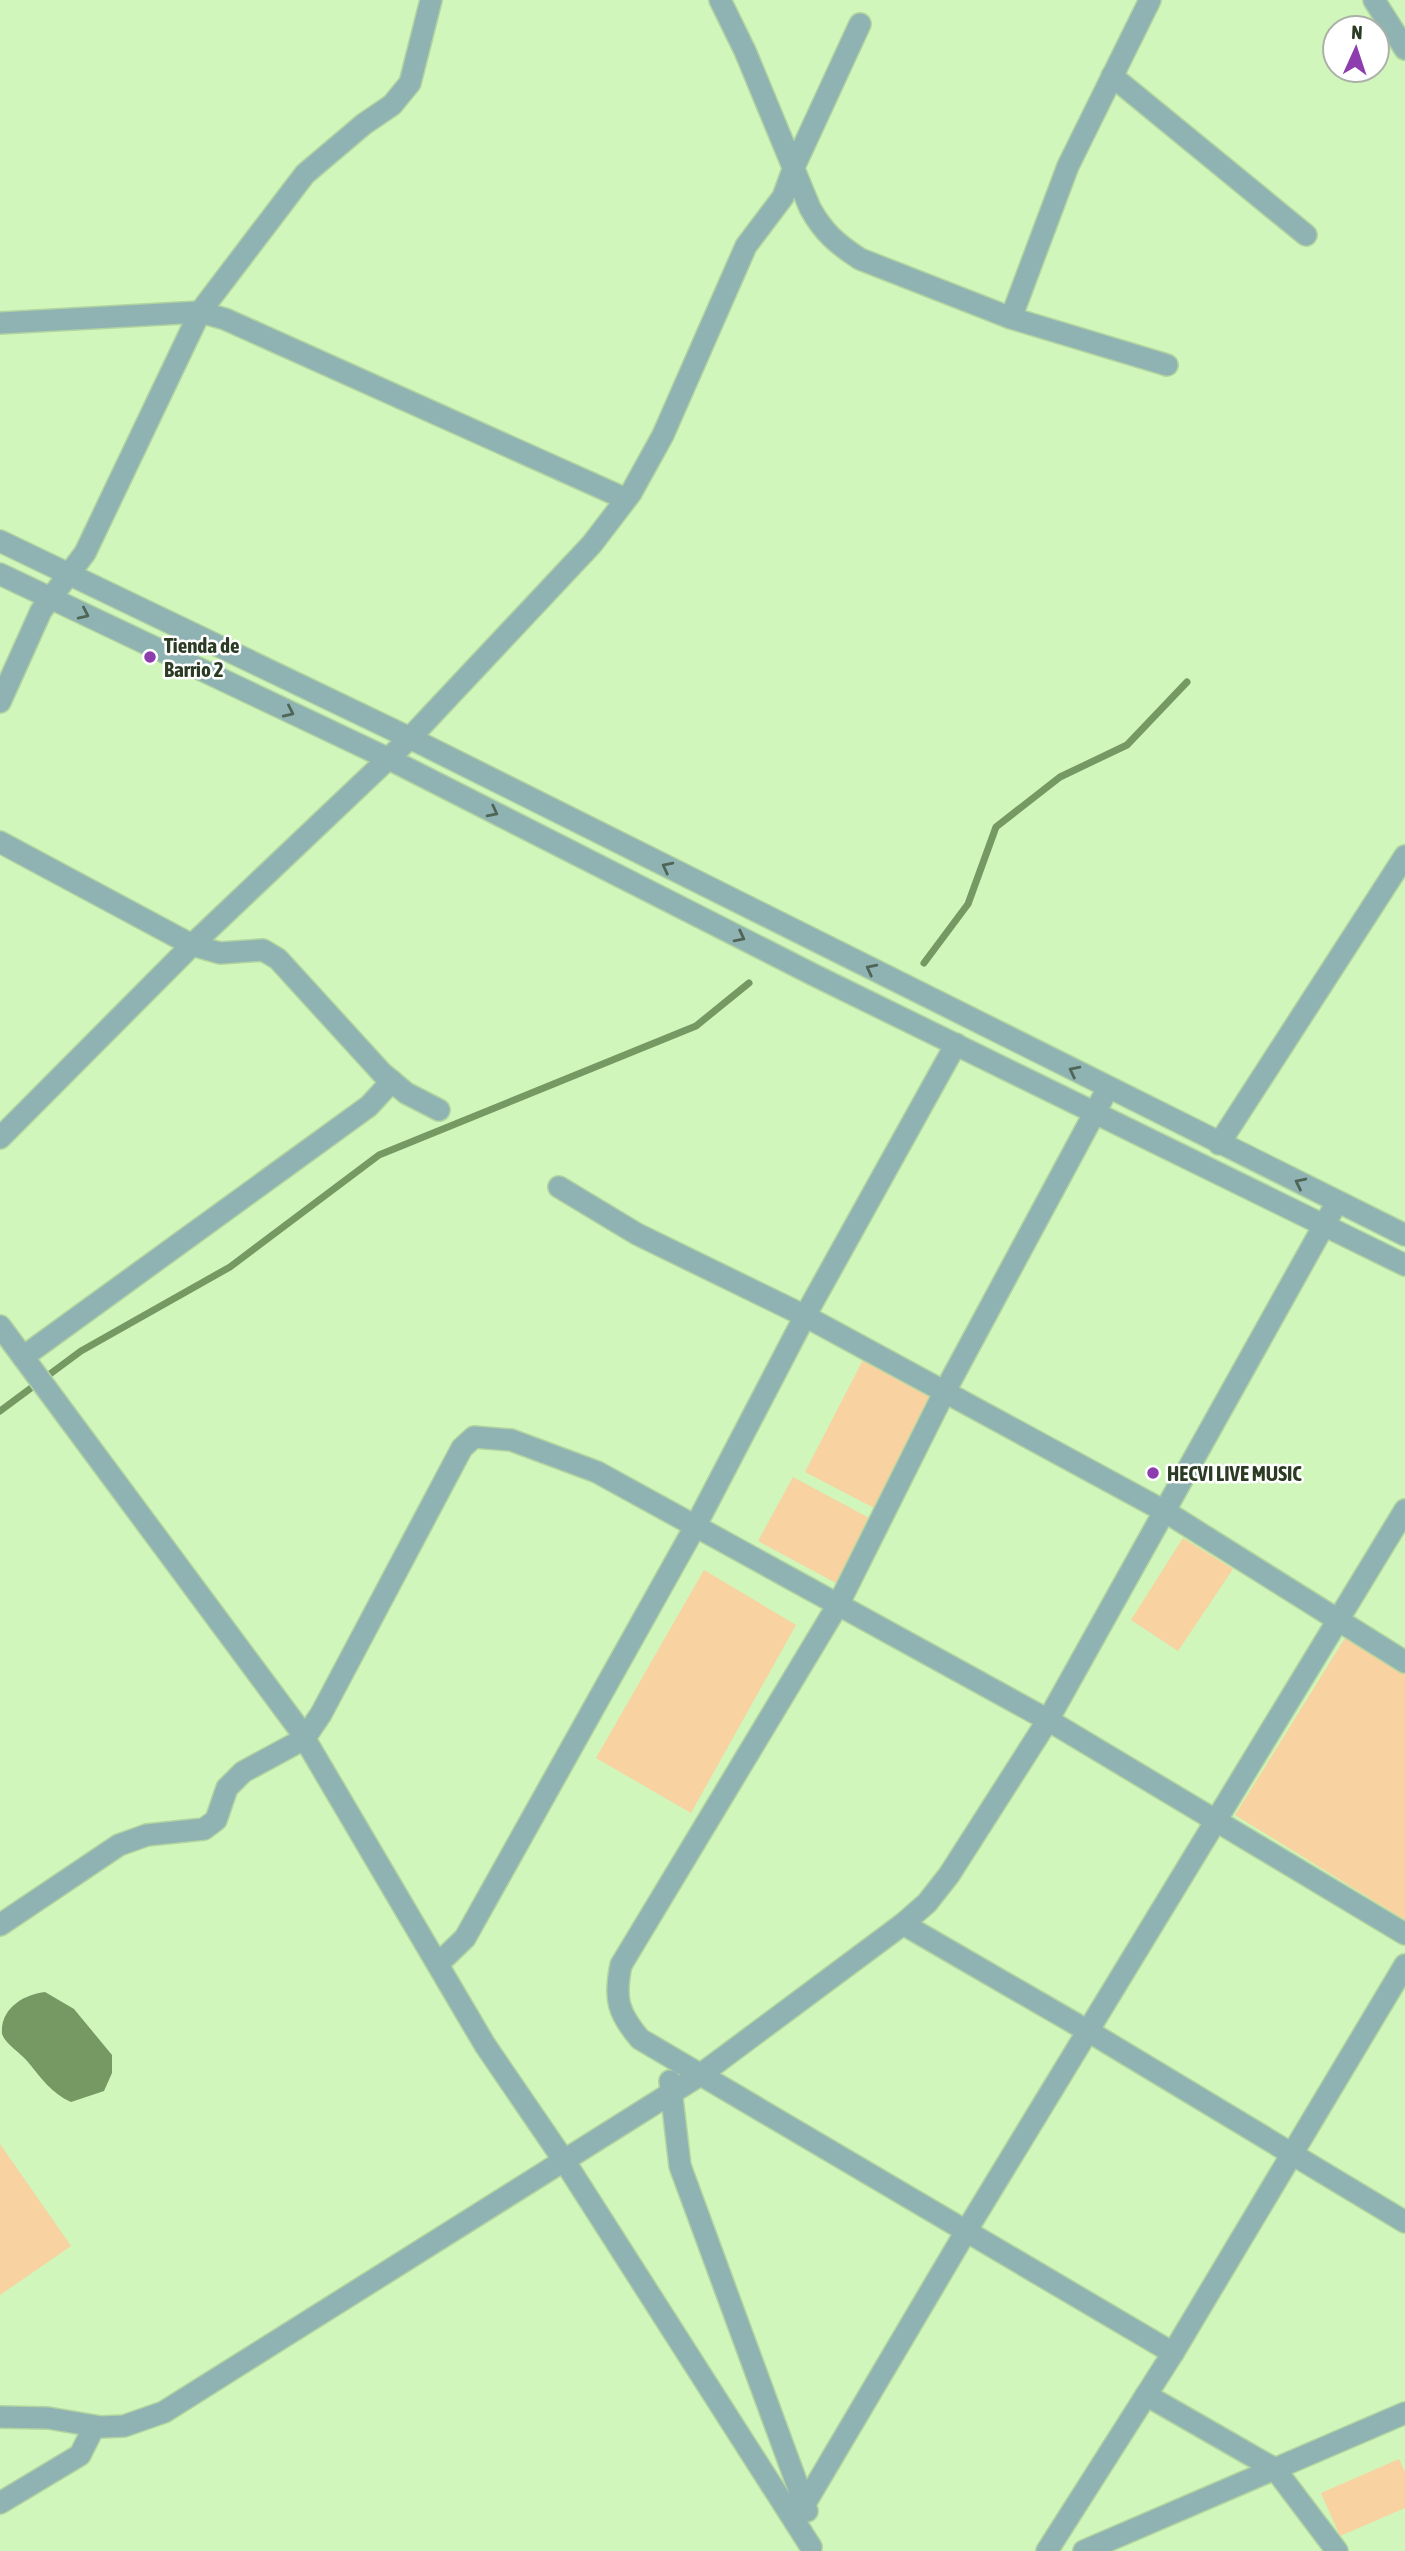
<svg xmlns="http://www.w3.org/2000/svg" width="1405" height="2551" font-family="'Asap Condensed',sans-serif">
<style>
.green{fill:#f8d2a0}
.water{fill:#769863}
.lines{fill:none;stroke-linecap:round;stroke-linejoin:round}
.stream{stroke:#769863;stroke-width:7}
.minor-casing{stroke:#b2d4a0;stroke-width:24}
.minor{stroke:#8fb3b2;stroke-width:21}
.oneway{stroke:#4f6556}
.poi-dot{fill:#8d3dad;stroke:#fff;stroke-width:2.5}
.labels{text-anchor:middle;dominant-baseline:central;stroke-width:5;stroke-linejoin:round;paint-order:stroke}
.poi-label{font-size:21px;font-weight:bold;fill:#2c3b24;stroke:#fff;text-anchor:start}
</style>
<rect width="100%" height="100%" fill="#d0f6bb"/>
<g class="green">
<path d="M864,1358L935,1395L876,1509L805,1472Z"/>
<path d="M793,1477L871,1519L836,1583L758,1541Z"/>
<path d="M1183,1538L1233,1569L1178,1651L1131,1620Z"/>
<path d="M704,1570L796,1625L691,1813L596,1758Z"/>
<path d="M1345,1638L1405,1675V1920L1235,1815Z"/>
<path d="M0,2144L71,2246L0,2295Z"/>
<path d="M1399,2459L1405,2472V2508L1340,2536L1321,2493Z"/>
</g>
<path class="water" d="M45,1992L74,2009L112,2055V2073L104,2091L71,2102C51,2093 42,2079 28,2062C21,2053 6,2045 2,2034C0,2007 26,1994 45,1992Z"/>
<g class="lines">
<g class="stream">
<path d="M924,963L968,904L996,827L1060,777L1127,745L1187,682"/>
<path d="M0,1411L81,1351L230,1267L379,1155L696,1026L749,983"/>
</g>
<g class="minor-casing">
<g id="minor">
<path d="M720,0L745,51L810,208C823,232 837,244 860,259L1011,318L1167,365"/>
<path d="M1374,0L1405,49"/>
<path d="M1112,76L1306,235"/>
<path d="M1011,318L1068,166L1150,0"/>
<path d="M0,323L200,312L225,319L626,499"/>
<path d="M0,541L410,738L1405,1235"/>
<path d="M0,574L389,759L814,975L1405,1265"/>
<path d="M0,702L41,611L85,553L200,312L305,174L364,124L392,105L410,83L431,0"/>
<path d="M0,842L192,945L220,953L263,950L278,959L382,1073L406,1093L439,1110"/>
<path d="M1108,1088L944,1393L839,1603L621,1965C614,1999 618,2013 640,2039L1173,2353"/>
<path d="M0,1138L192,945L410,738L592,544L631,493L663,435L746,246L783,197L794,167L860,24"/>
<path d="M1219,1144L1405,856"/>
<path d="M559,1187L637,1234L805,1316L1166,1512L1405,1662"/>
<path d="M0,1326L299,1729L485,2045L565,2162L811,2547"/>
<path d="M23,1357L369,1106L392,1081"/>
<path d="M903,1924L1088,2031L1405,2222"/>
<path d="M0,1925L119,1845L147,1835L204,1829L216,1820L227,1788L243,1772L304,1739L321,1714L462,1448L474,1437L511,1440L597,1472L1048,1720L1405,1934"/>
<path d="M439,1963L465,1938L696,1525L805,1316L956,1044"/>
<path d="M670,2081L680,2166L807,2511"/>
<path d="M1146,2395L1275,2469L1337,2551"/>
<path d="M0,2417L48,2418L101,2427L124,2426L164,2412L700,2075L903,1924L927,1903L949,1875L1048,1720L1337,1202"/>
<path d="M806,2502L965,2233L1405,1510"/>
<path d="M0,2503L80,2455L94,2427"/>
<path d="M1047,2551L1173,2353L1405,1965"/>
<path d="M1084,2551L1405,2413"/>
</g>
</g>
<use href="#minor" class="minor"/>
</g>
<defs><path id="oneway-chevron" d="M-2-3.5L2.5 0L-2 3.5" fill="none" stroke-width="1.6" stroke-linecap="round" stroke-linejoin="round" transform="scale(1.75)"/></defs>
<g class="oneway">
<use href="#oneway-chevron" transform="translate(84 614) rotate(25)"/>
<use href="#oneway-chevron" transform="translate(289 712) rotate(25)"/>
<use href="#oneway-chevron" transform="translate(493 812) rotate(27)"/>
<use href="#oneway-chevron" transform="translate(667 867) rotate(-153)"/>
<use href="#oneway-chevron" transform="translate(740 937) rotate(27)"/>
<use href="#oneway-chevron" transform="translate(871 969) rotate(-153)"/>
<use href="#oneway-chevron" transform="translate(1074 1071) rotate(-153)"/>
<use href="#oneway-chevron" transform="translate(1300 1183) rotate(-154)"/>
</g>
<g class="poi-dot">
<circle cx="150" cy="657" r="7"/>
<circle cx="1153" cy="1473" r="7"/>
</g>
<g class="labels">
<g class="poi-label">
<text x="164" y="645">Tienda de<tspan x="164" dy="24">Barrio 2</tspan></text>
<text x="1167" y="1473">HECVI LIVE MUSIC</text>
</g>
</g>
<g transform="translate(1356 49) rotate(3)"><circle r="33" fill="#ffffff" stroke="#abb1a7" stroke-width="2"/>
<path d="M0-5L12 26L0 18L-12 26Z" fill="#8d3dad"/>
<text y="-10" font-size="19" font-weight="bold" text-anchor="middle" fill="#2c3b24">N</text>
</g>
</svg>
